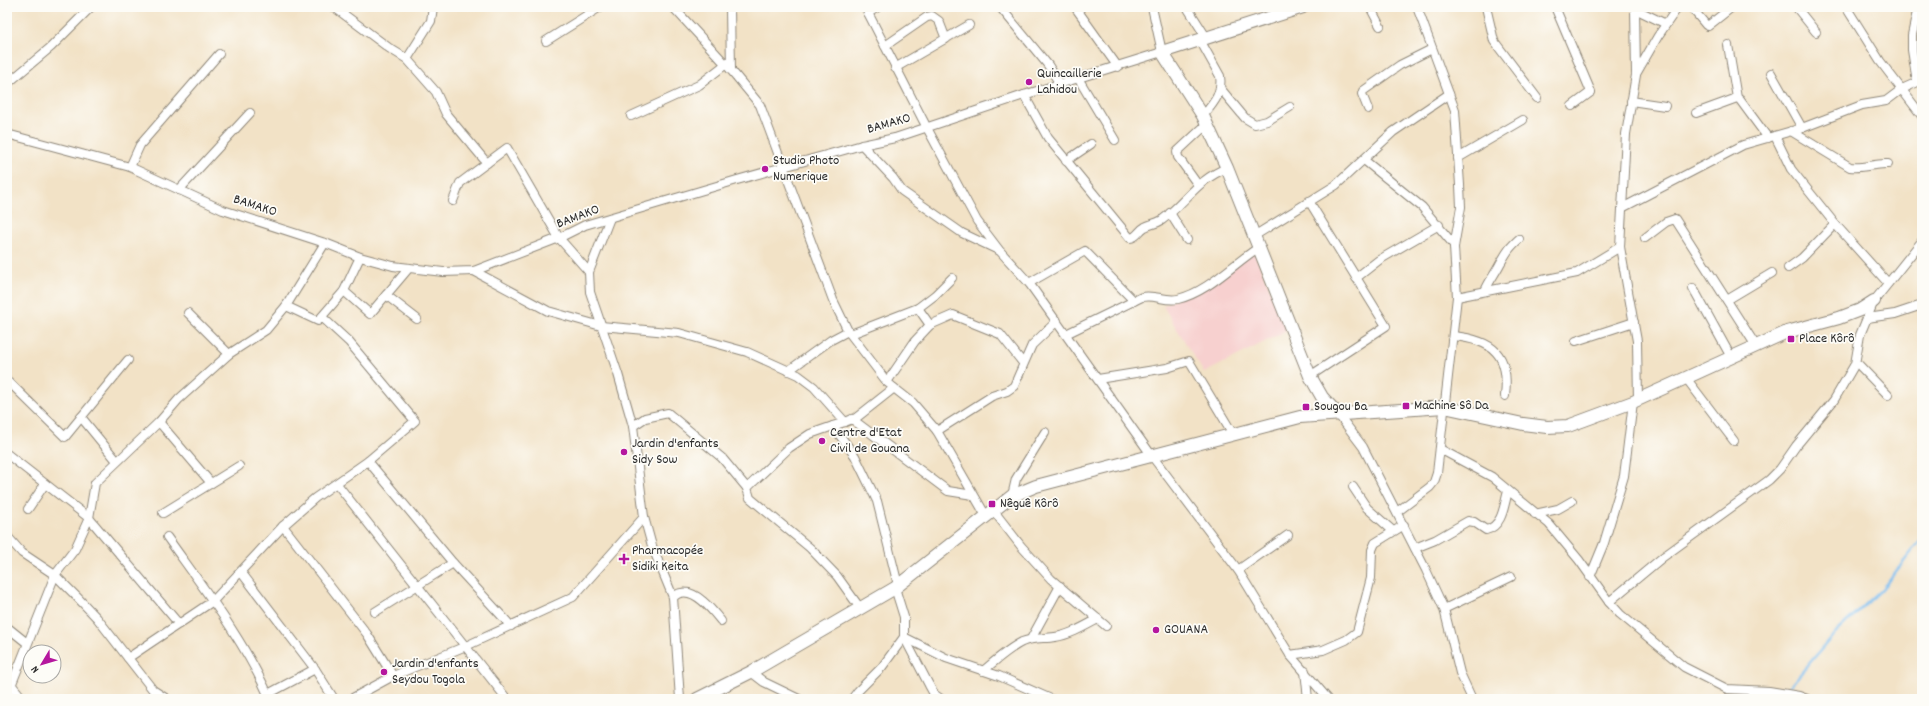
<svg xmlns="http://www.w3.org/2000/svg" width="1929" height="706" font-family="Dekko,sans-serif">
<style>
.built{fill:#f7d0cf}
.lines{fill:none;stroke-linecap:round;stroke-linejoin:round}
.stream{stroke:#7abdf0;stroke-width:2.5}
.street-casing{stroke:#8e8678;stroke-width:10}
.secondary-casing{stroke:#8e8678;stroke-width:14}
.street{stroke:#fff;stroke-width:8}
.secondary{stroke:#fff;stroke-width:12}
.poi-dot{fill:#b5179e;stroke:#fdfcf7;stroke-width:1.5}
.labels{text-anchor:middle;dominant-baseline:central;stroke-width:3.5;stroke-linejoin:round;paint-order:stroke}
.poi-label{font-size:14px;fill:#2b2b2b;stroke:#fdfcf7;text-anchor:start}
.street-label{font-size:14px;fill:#2b2b2b;stroke:#fdfcf7}
</style>
<rect width="100%" height="100%" fill="#fdfcf7"/>
<filter id="ink" filterUnits="userSpaceOnUse"><feTurbulence type="fractalNoise" baseFrequency=".025" numOctaves="2"/><feDisplacementMap in="SourceGraphic" scale="8" xChannelSelector="R" yChannelSelector="G"/><feConvolveMatrix kernelMatrix="1 2 1 2 8 2 1 2 1" color-interpolation-filters="sRGB"/></filter>
<filter id="wash" filterUnits="userSpaceOnUse"><feTurbulence type="fractalNoise" baseFrequency=".012" numOctaves="4" result="noise"/><feDisplacementMap in="SourceGraphic" scale="16" xChannelSelector="R" yChannelSelector="G"/><feGaussianBlur stdDeviation="0.9" result="paint"/><feColorMatrix in="noise" values="0 0 0 0 0 0 0 0 0 0 0 0 0 0 0 0 0 1.4 0 .05"/><feComposite in="paint" operator="in"/></filter>
<g filter="url(#wash)">
<rect width="100%" height="100%" fill="#f2e2c6"/>
<path class="built" d="M1254,252L1288,330L1204,373L1163,306Z"/>
<g class="lines">
<path class="stream" d="M1785,692L1836,632L1881,590L1922,539"/>
</g>
</g>
<g filter="url(#ink)">
<g class="lines">
<g class="street-casing">
<g id="street">
<path d="M334,7L389,48L407,59L436,92L446,114L487,163"/>
<path d="M673,7L731,70L760,105L833,300L848,331L887,382L894,388L856,418L810,434L789,448L747,488L750,498L810,548L837,576L860,608"/>
<path d="M730,7L731,70"/>
<path d="M865,7L926,126L977,221L999,250L1029,283L1152,456L1238,570L1290,655L1328,699"/>
<path d="M1000,7L1048,65L1060,84"/>
<path d="M1075,7L1118,67"/>
<path d="M1187,7L1206,37"/>
<path d="M1370,7L1380,26"/>
<path d="M1486,7L1494,41L1537,98"/>
<path d="M1555,7L1591,92L1572,106"/>
<path d="M1635,7L1636,75L1626,134L1620,247L1637,341L1638,400"/>
<path d="M1691,7L1706,25L1708,26L1732,7"/>
<path d="M1796,7L1816,32"/>
<path d="M1846,7L1880,61L1922,116"/>
<path d="M1635,9L1666,24"/>
<path d="M868,13L878,7"/>
<path d="M1200,40L1220,76C1223,93 1213,104 1203,116"/>
<path d="M546,41L600,7"/>
<path d="M1728,45L1737,98"/>
<path d="M885,46L927,17L932,16L939,21L946,39"/>
<path d="M407,59L431,21L433,7"/>
<path d="M895,68L969,25"/>
<path d="M1771,73L1802,128"/>
<path d="M1636,74L1658,36L1678,7"/>
<path d="M1078,78L1115,140"/>
<path d="M1917,82L1912,50V35L1918,7"/>
<path d="M7,84L51,47L91,7"/>
<path d="M1220,88L1245,118L1255,124L1267,121L1290,107"/>
<path d="M1024,95L1048,138L1130,238C1137,238 1139,230 1145,227C1150,224 1156,224 1162,220C1186,202 1198,179 1227,168"/>
<path d="M1631,101L1665,106"/>
<path d="M1368,109L1362,94L1363,91L1400,65L1432,49"/>
<path d="M1696,113L1737,98L1740,100L1768,138"/>
<path d="M631,116L699,85L726,64"/>
<path d="M1791,131L1850,167C1863,169 1875,163 1888,164"/>
<path d="M7,134L130,167L223,210L325,243L360,257L393,266L443,272L474,271L559,238L585,225L737,180L862,145L895,138L1024,95L1162,52L1152,7"/>
<path d="M1775,136L1791,169L1835,224L1888,283"/>
<path d="M862,145L893,178L902,191L962,233L998,250"/>
<path d="M1458,158L1523,120"/>
<path d="M1364,160L1422,207L1454,245"/>
<path d="M1066,161L1091,144"/>
<path d="M130,167L140,145L219,54"/>
<path d="M1198,185L1178,157L1177,152L1207,124"/>
<path d="M179,190L250,113"/>
<path d="M453,201L460,183L507,148L559,238L589,272L590,292L618,374L633,426L644,517L652,546L673,597L680,699"/>
<path d="M1309,201L1386,326L1310,376"/>
<path d="M1622,208L1743,145L1802,128L1862,105L1886,101L1902,89L1922,80"/>
<path d="M1170,213L1187,240"/>
<path d="M1254,236L1336,185L1393,132L1449,94"/>
<path d="M1645,238L1666,222L1675,219L1756,346"/>
<path d="M1788,268L1802,258L1835,224"/>
<path d="M474,271L548,311L601,326L679,333L747,352L798,375L814,387L845,422"/>
<path d="M589,272L610,218"/>
<path d="M1356,278L1379,260L1439,225"/>
<path d="M1029,283L1085,251L1134,301"/>
<path d="M1693,288L1731,357"/>
<path d="M344,291L370,314L409,268"/>
<path d="M1485,291C1489,281 1495,274 1500,264C1507,252 1508,249 1519,239"/>
<path d="M386,295L417,319"/>
<path d="M1457,297L1577,273L1620,247"/>
<path d="M1727,300L1772,273"/>
<path d="M286,306L318,321L344,291L360,257"/>
<path d="M918,308L930,325"/>
<path d="M188,313L229,354"/>
<path d="M1867,318L1895,314L1922,305"/>
<path d="M851,334L918,308L935,295L952,278"/>
<path d="M1066,334L1142,297C1155,294 1165,302 1178,299C1208,292 1233,264 1258,248"/>
<path d="M1453,336C1493,340 1510,354 1505,396"/>
<path d="M1576,341L1634,322"/>
<path d="M1855,364L1860,335L1874,301L1922,241"/>
<path d="M788,371L831,340L848,331"/>
<path d="M1686,378L1734,441"/>
<path d="M1098,379L1167,368L1189,361L1233,434"/>
<path d="M7,380L65,437L128,360"/>
<path d="M887,382L915,341L930,325L953,315L1000,334L1023,363"/>
<path d="M894,388L913,403L937,431L986,516"/>
<path d="M1338,414L1363,447L1426,570L1444,609L1460,673L1472,699"/>
<path d="M81,417L117,461"/>
<path d="M852,419L948,491L973,495"/>
<path d="M159,422L211,483"/>
<path d="M633,426L645,418L668,413L722,458L747,488"/>
<path d="M833,426L855,456L877,501L898,585"/>
<path d="M937,431L992,396L1007,391L1014,386L1032,345L1057,321"/>
<path d="M1440,449L1492,477L1549,524L1579,560L1609,602L1620,614L1684,667L1727,689L1769,691L1799,696L1807,699"/>
<path d="M7,454L89,518L179,624"/>
<path d="M368,461L453,563L511,626"/>
<path d="M337,484L507,699"/>
<path d="M1353,487L1367,508L1393,531"/>
<path d="M1012,496L1016,479L1045,432"/>
<path d="M28,509L45,484"/>
<path d="M993,510L1021,546L1051,579L1106,626"/>
<path d="M1397,512L1430,487L1434,482L1437,473L1457,297L1454,247L1461,207L1460,185L1455,110L1417,7"/>
<path d="M163,513L239,466"/>
<path d="M1535,514L1558,509L1572,501"/>
<path d="M283,526L367,634L393,676"/>
<path d="M7,536L22,553L55,575L77,597L97,618L128,658"/>
<path d="M167,537C204,589 244,640 270,699"/>
<path d="M1415,548L1435,540L1468,521L1474,522L1486,530C1503,526 1504,505 1508,491"/>
<path d="M1238,570L1288,535"/>
<path d="M241,572L315,669L334,699"/>
<path d="M1590,577L1604,543L1624,476L1633,402"/>
<path d="M895,588L904,617V637L929,685L934,694L941,699"/>
<path d="M673,597C675,596 678,593 681,593C696,589 713,611 721,621"/>
<path d="M1609,602L1663,557L1769,480L1780,469L1796,446L1834,400L1855,364L1859,365L1888,395"/>
<path d="M1444,609L1511,577"/>
<path d="M375,612L453,563"/>
<path d="M7,627L27,643"/>
<path d="M904,637L946,658L999,676L1051,699"/>
<path d="M1031,639L1060,586"/>
<path d="M1290,655L1323,650L1346,640L1357,632L1371,578L1372,550L1375,543L1404,525"/>
<path d="M983,671C995,661 1008,649 1022,642C1033,637 1044,639 1055,637C1070,635 1085,626 1098,619"/>
<path d="M1305,671L1308,699"/>
<path d="M751,672L764,682L799,699"/>
<path d="M11,684L23,699"/>
<path d="M268,694L315,669"/>
<path d="M7,696L55,575L75,549L89,518L95,483L159,422L179,399L229,354L266,330L286,306L325,243"/>
<path d="M167,699L153,690L128,658L213,601L283,526L315,498L368,461L415,421L349,342L322,317"/>
<path d="M351,699L393,676L466,646L573,597L644,517"/>
<path d="M852,699L858,691L882,667L904,637"/>
</g>
</g>
<g class="secondary-casing">
<g id="secondary">
<path d="M1303,7L1162,52L1203,116L1227,168L1310,376L1322,397L1338,414"/>
<path d="M697,699L751,672L895,588L1012,496L1036,486L1300,417L1444,407L1523,424L1547,427L1568,426L1633,402L1787,332L1839,318L1860,310L1874,301"/>
</g>
</g>
<use href="#street" class="street"/>
<use href="#secondary" class="secondary"/>
</g>
</g>
<g class="poi-dot">
<circle cx="1029" cy="82" r="4"/>
<circle cx="765" cy="169" r="4"/>
<rect x="1787" y="335" width="8" height="8" rx="2"/>
<rect x="1402" y="402" width="8" height="8" rx="2"/>
<rect x="1302" y="403" width="8" height="8" rx="2"/>
<circle cx="822" cy="441" r="4"/>
<circle cx="624" cy="452" r="4"/>
<rect x="988" y="500" width="8" height="8" rx="2"/>
<path d="M622 553h4v4h4v4h-4v4h-4v-4h-4v-4h4z"/>
<circle cx="1156" cy="630" r="4"/>
<circle cx="384" cy="672" r="4"/>
</g>
<g class="labels">
<g class="poi-label">
<text x="1037" y="74">Quincaillerie<tspan x="1037" dy="16">Lahidou</tspan></text>
<text x="773" y="161">Studio Photo<tspan x="773" dy="16">Numerique</tspan></text>
<text x="1799" y="339">Place Kôrô</text>
<text x="1414" y="406">Machine Sô Da</text>
<text x="1314" y="407">Sougou Ba</text>
<text x="830" y="433">Centre d'Etat<tspan x="830" dy="16">Civil de Gouana</tspan></text>
<text x="632" y="444">Jardin d'enfants<tspan x="632" dy="16">Sidy Sow</tspan></text>
<text x="1000" y="504">Nêguê Kôrô</text>
<text x="632" y="551">Pharmacopée<tspan x="632" dy="16">Sidiki Keita</tspan></text>
<text x="1164" y="630">GOUANA</text>
<text x="392" y="664">Jardin d'enfants<tspan x="392" dy="16">Seydou Togola</tspan></text>
</g>
<g class="street-label">
<text transform="translate(889 124) rotate(-16)">BAMAKO</text>
<text transform="translate(255 206) rotate(18)">BAMAKO</text>
<text transform="translate(578 217) rotate(-21)">BAMAKO</text>
</g>
</g>
<rect width="1929" height="706" fill="none" stroke="#fdfcf7" stroke-width="24"/>
<g transform="translate(42 664) rotate(232)"><circle r="19" fill="#fdfcf7" stroke="#a9a8a5"/>
<path d="M0-3L7 15L0 10L-7 15Z" fill="#b5179e"/>
<text y="-6" font-size="11" font-weight="bold" text-anchor="middle" fill="#2b2b2b">N</text>
</g>
</svg>
